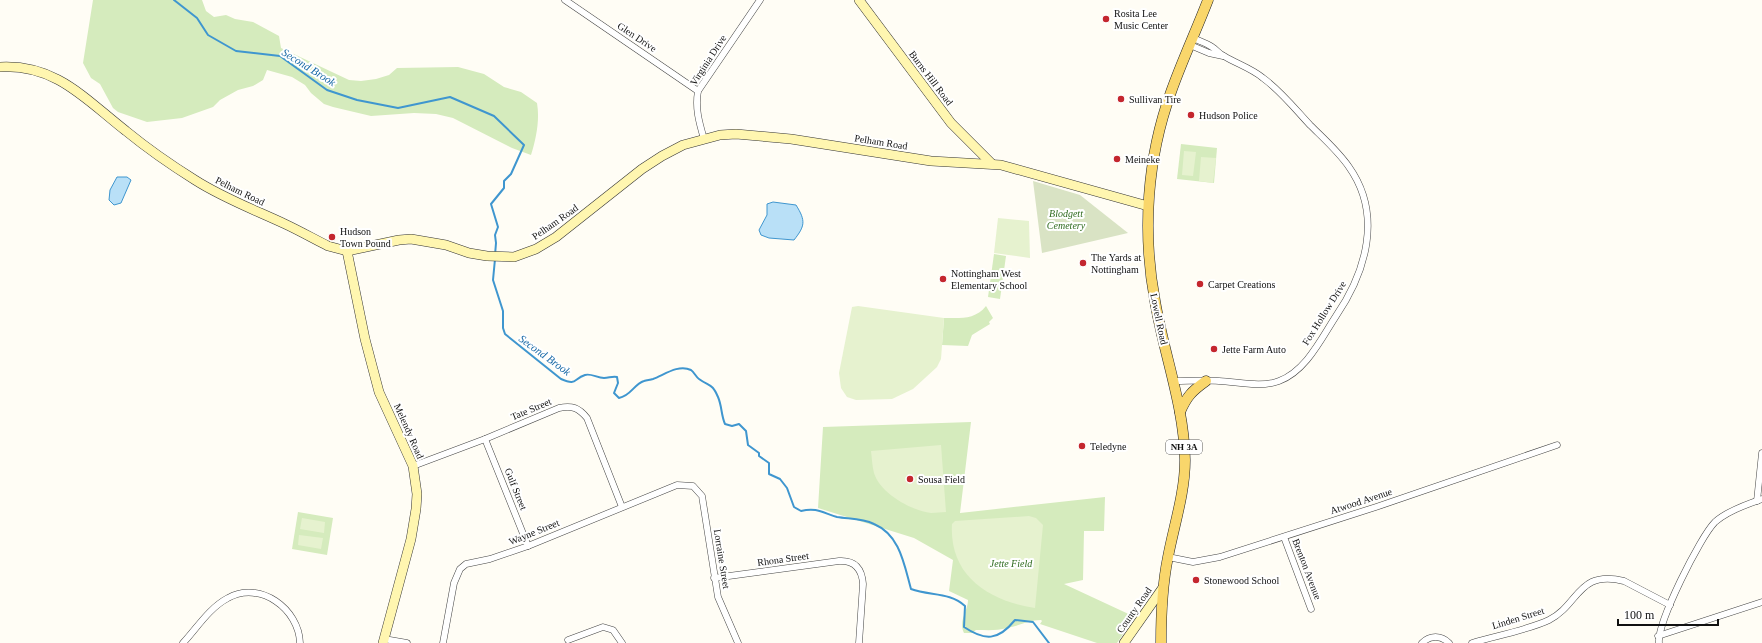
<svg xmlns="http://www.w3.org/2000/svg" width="1762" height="643" font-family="'Times New Roman',serif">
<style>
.green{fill:#d5ebbd}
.cemetery{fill:#d9e3c4}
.pitch{fill:#e6f2cf}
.water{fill:#b9e0f7;stroke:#3f96cf}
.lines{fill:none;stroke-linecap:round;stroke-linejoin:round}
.stream{stroke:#3f96cf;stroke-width:2}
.street-casing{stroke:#444;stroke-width:7}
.secondary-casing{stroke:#333;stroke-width:10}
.primary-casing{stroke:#222;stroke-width:11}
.street{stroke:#fff;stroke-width:6}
.secondary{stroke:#fff6b0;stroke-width:9}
.primary{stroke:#f9d66b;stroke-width:10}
.poi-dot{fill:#c4262e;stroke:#fff;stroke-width:1.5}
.labels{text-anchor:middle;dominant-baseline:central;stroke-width:4;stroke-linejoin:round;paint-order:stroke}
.shield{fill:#fff;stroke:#585858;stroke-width:1}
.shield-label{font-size:9px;font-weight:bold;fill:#111}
.poi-label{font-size:10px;fill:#111;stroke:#fff;text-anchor:start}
.street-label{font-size:10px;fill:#111;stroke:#fff}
.park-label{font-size:10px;font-style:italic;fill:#2f6b1f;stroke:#fff}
.water-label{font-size:11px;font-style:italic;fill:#1768a6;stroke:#fff}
</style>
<rect width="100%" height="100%" fill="#fffdf5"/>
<g class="green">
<path d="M93,0H202L206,11L214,17L226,15L235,19L253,22L279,36L281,48L349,80L361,81L376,79L389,75L397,68L458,67L484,74L504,87L521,92L537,103C540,120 536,139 531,155L512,148L453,118L436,114L414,113L371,116L333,107L324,104L311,93L305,85L292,77L267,70L263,80L253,86L238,90L220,100L213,107L182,118L147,122L118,112L113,108L100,84L91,78L83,63Z"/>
<path d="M1181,144L1217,148L1214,183L1177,179Z"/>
<path d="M994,254L1006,256L1000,299L988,297Z"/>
<path d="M986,306L993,318L989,322L990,324L972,335L968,346L942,345L944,318C960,318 975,320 986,306Z"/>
<path d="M971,422L960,513L1105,497L1104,531H1084L1083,580L1064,584L1135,617L1117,643H1097L1040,624L1042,621L1041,620C1029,620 1019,626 1007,628C997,631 987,630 976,630L972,633H964C958,621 968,611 968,600L949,591L953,560L914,538L818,508L823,427Z"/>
<path d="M298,512L333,518L327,555L292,549Z"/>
</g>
<path class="cemetery" d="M1033,181L1080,195L1128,233L1042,253Z"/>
<g class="pitch">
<path d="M1184,151L1196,152L1193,176L1182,175Z"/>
<path d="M1201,157L1216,158L1213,183L1199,181Z"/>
<path d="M998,218L1029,221L1030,258L994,253Z"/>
<path d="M858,306L944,318L941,359L937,367L913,389L892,399L856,400L847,397L841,388L839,373L852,307Z"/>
<path d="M941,445L946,512C941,512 936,513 931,513C910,510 880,493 874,473C872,466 872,458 871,451Z"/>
<path d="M1029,516L1036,518L1043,525L1035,608C989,601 949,576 952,524L955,521Z"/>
<path d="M302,518L325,522L324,533L300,529Z"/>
<path d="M299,535L323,538L321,549L298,545Z"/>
</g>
<g class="water">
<path d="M117,177H127L131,180L121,203L114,205L109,200L110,190Z"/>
<path d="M773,202L796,205C806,221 805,226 794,240L769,238L761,235L759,230L767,215V204Z"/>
</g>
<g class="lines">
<g class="stream">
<path d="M174,0L197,18L208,35L236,51L280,56L327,90L357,100L398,108L450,97L494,116L524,145L511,174L504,181V188L491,204L498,227L495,235L496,243L495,255"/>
<path d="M495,259L493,280L503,311V328L505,334L561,379C577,386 573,379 585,375C591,373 597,378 604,378C609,378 612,376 617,377L618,383L614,393L619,398C631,396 634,384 644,381C647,380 650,380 653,379C664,375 678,364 691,370C694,372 696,377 699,379C710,387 712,383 718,397C722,406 721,415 725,424L732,426L739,424L746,431L748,445L759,453V456L769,463V474L780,479L787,488L794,507L801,511C817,507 823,513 837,517C849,519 862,518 874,524C900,535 904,564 911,589C930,596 950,592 965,606L964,627C985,641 998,641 1015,620L1033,622L1049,643"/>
</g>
<g class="street-casing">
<g id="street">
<path d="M565,0L698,91"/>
<path d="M1190,45L1209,53L1223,56"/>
<path d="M704,139C699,122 695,108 698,91L760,0"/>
<path d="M1174,381C1189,381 1204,380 1219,381C1239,382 1261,388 1279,381C1306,371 1321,339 1336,316C1366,272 1383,215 1349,167C1338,151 1323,138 1310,125C1295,109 1281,91 1263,78C1251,68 1237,64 1224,56C1219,54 1216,49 1212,47C1206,43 1199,41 1193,38"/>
<path d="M485,439L528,546"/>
<path d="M413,466L485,439L559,408C572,405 579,408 587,418L622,507"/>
<path d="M1757,501L1762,453"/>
<path d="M1284,537L1311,609"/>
<path d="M1168,557L1193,562L1220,557L1376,507L1557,445"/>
<path d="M714,578L839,561C855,560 862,569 863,584L859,643"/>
<path d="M1658,636L1762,602"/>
<path d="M384,639L407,643"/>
<path d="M568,640L603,627L613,630L622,643"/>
<path d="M183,643C197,628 209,608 228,598C260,580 299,609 300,643"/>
<path d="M443,643L454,583L460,569L466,564L490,559L528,546L677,485L693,486L702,496L718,597L738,643"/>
<path d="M1422,643C1430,635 1441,635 1449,643"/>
<path d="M1472,643C1495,636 1528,630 1549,620C1579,605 1578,569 1624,581L1670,605"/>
<path d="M1659,643C1657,623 1700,537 1715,522C1727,511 1747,504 1762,499"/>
</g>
</g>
<g class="secondary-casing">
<g id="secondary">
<path d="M859,0L951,123L992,164"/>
<path d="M0,67C56,64 85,99 126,131C148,149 171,165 195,180C223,198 255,210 285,224C300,231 314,239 328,246L347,251L399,240L411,239L446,245L469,253L487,256L514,257L536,249L556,237L642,169L662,156L683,145L720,135L736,134L791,139L931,161L1001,165L1148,206"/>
<path d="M347,251L365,339L379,392L413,466L417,494L416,509L411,539L383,643"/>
<path d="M1124,643L1162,589"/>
</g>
</g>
<g class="primary-casing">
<g id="primary">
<path d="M1180,412C1187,396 1192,391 1206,381"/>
<path d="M1161,643C1161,614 1162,586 1168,557C1174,525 1185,493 1185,460C1184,405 1164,355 1155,301C1142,232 1147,158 1171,92C1182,61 1196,31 1208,0"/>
</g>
</g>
<use href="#street" class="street"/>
<use href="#secondary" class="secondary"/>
<use href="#primary" class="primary"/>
</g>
<g class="poi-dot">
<circle cx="1106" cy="19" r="4"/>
<circle cx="1121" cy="99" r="4"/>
<circle cx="1191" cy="115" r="4"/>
<circle cx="1117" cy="159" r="4"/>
<circle cx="332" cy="237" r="4"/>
<circle cx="1083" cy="263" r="4"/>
<circle cx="943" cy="279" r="4"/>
<circle cx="1200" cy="284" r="4"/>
<circle cx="1214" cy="349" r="4"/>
<circle cx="1082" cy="446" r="4"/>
<circle cx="910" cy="479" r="4"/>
<circle cx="1196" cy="580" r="4"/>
</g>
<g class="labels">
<rect class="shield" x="1166" y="440" width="36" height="14" rx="3"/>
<g class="shield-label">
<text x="1184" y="447">NH 3A</text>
</g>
<g class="poi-label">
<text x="1114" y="13">Rosita Lee<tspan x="1114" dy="12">Music Center</tspan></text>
<text x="1129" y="99">Sullivan Tire</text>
<text x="1199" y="115">Hudson Police</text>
<text x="1125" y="159">Meineke</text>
<text x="340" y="231">Hudson<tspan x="340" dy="12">Town Pound</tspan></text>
<text x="1091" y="257">The Yards at<tspan x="1091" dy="12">Nottingham</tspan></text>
<text x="951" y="273">Nottingham West<tspan x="951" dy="12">Elementary School</tspan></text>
<text x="1208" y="284">Carpet Creations</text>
<text x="1222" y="349">Jette Farm Auto</text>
<text x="1090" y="446">Teledyne</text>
<text x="918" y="479">Sousa Field</text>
<text x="1204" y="580">Stonewood School</text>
</g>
<g class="street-label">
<text transform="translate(637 37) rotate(34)">Glen Drive</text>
<text transform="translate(708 60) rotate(-57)">Virginia Drive</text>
<text transform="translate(931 78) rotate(53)">Burns Hill Road</text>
<text transform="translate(881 142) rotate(9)">Pelham Road</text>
<text transform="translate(240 191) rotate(26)">Pelham Road</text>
<text transform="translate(555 222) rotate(-35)">Pelham Road</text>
<text transform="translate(1324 313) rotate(-58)">Fox Hollow Drive</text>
<text transform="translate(1159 319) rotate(78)">Lowell Road</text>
<text transform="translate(531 409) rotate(-23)">Tate Street</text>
<text transform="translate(409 431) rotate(66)">Melendy Road</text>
<text transform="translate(516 489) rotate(68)">Gulf Street</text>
<text transform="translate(1361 501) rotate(-18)">Atwood Avenue</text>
<text transform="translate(534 532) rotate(-22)">Wayne Street</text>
<text transform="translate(722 559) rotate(81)">Lorraine Street</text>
<text transform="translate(783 559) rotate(-8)">Rhona Street</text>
<text transform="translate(1307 569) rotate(69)">Brenton Avenue</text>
<text transform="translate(1134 610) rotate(-55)">County Road</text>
<text transform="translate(1518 618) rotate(-17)">Linden Street</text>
</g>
<g class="park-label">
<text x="1066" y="213">Blodgett<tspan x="1066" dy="12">Cemetery</tspan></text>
<text x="1011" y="563">Jette Field</text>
</g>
<g class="water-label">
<text transform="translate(309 67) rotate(32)">Second Brook</text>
<text transform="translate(545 355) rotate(36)">Second Brook</text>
</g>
</g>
<path d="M1618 619v6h100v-6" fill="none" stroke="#111111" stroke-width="2"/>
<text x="1624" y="619" font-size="12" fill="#111111" stroke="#ffffff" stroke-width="3" paint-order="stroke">100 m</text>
</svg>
